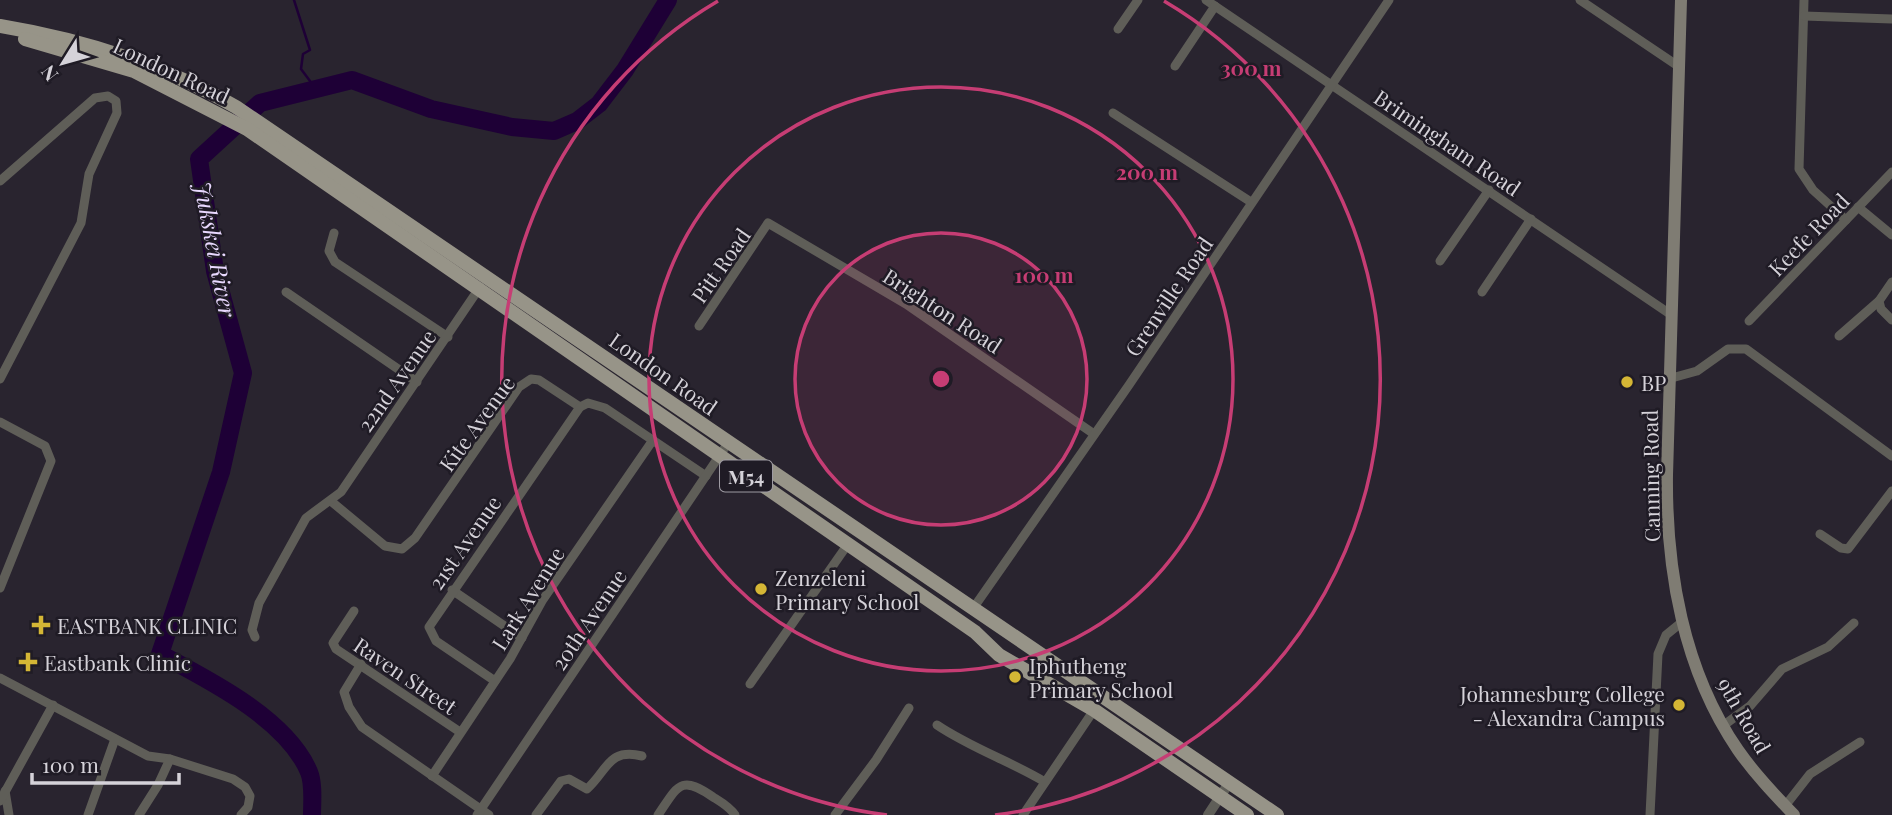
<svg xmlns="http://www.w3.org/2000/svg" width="1892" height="815" font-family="'Playfair Display',serif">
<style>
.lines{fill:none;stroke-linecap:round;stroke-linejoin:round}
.stream{stroke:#1e0036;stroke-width:2.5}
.river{stroke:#1e0036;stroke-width:18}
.minor{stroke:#5f5e58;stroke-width:9}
.tertiary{stroke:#5f5e58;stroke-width:10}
.secondary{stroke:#7f7c73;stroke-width:12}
.primary{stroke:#979488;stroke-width:14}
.ring{fill:none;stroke:#c63d74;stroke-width:3.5}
.poi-dot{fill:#d4b635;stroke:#1f1b25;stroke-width:2.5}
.labels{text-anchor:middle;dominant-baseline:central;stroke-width:5;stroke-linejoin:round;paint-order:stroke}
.shield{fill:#1f1b25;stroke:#9e9ba3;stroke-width:2}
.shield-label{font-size:19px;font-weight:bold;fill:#d5d2d9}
.street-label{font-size:21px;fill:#d5d2d9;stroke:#1f1b25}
.poi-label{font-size:21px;fill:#d5d2d9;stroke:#1f1b25;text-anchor:start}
.water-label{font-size:23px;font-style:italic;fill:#e9d9ff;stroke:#1f1b25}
.centre{fill:#c63d74;stroke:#1f1b25;stroke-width:3.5}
.ring-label{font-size:21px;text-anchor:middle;font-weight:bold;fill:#c63d74;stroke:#1f1b25;stroke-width:5;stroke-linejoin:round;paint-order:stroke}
</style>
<rect width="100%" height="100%" fill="#29242f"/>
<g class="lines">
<path class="stream" d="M294,0L310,50L303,54L301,69L316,89"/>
<path class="river" d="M312,815C312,803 314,784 309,772C287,719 209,680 160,654L221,472L243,373L215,271L199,159L260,103L352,80L431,109L512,127L554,131L577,121L599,104L625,70L668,0"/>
<g class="minor">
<path d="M1206,0L1670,314"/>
<path d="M1580,0L1678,66"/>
<path d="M1804,0L1799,169L1813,190L1846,220"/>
<path d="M1804,16L1892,19"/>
<path d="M1118,29L1138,0"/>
<path d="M1175,66L1215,6"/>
<path d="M1113,113L1251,202"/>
<path d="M0,181L95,98L108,96L116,101L117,113L89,174L81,223L0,379"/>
<path d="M1858,207L1892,235"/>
<path d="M334,233L329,251L335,262L448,337"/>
<path d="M1440,261L1489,190"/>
<path d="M1892,282L1879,301L1881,309L1892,320"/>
<path d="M286,292L417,382"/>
<path d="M1482,292L1531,219"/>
<path d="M1749,321L1892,172"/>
<path d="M699,326L768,223L906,304L1094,434"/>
<path d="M1839,336L1879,301"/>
<path d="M1668,379L1697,371L1728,349H1746L1892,456"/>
<path d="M0,422L45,446L51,461L0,588"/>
<path d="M332,502L385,546L402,549L415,538L519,387L531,379L539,380L580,407L588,403L605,408L706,476"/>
<path d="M1820,534L1841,548L1848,549L1892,491"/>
<path d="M452,590L522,638"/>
<path d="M972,610L1129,385L1389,0"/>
<path d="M354,611L333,643L336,649L460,732"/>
<path d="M255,637L252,630L259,603L306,518L341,492L480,287"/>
<path d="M361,664L344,692L349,707L362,727L489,815"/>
<path d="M0,678L148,756L170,759L233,779L245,787L250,796L248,807L241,815"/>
<path d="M495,681L436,641L429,627L580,407"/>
<path d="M750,684L848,544"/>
<path d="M937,725C971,748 1010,761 1045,782"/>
<path d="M1724,725L1750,706L1782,669L1828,647L1854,623"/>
<path d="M432,776L510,659L542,601L653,440"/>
<path d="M5,791L9,815"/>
<path d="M0,801L53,705"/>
<path d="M1785,806L1810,774L1860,742"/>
<path d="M88,815L115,739"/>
<path d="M139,815L158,785L170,759"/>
<path d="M477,815L728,443"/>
<path d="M536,815L561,781L569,779L587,789C608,770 608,748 642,756"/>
<path d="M658,815C678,786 680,774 713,797C721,802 730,807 735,815"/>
<path d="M835,815L876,760L909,708"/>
<path d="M1023,815L1094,710"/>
<path d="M1650,815L1658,654L1666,635L1682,622"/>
</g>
<path class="tertiary" d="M1208,815L1229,783"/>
<path class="secondary" d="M1681,0L1667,475C1666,569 1683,670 1738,750C1754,773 1774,794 1794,815"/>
<g class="primary">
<path d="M0,26C84,40 162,64 236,107L1277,815"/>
<path d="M25,39L134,71L247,129L975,632L999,655L1094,710L1247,815"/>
</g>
</g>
<circle cx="941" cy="379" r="146" fill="#c63d74" fill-opacity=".12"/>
<g class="ring">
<circle cx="941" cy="379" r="146"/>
<circle cx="941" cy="379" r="292"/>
<path d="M887 815A439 439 0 0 1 718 1M1164 1A439 439 0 0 1 995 815"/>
</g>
<g class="poi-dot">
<circle cx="1627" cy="382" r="7"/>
<circle cx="761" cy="589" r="7"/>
<path d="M37.5 614.5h7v7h7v7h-7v7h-7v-7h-7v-7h7z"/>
<path d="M24.5 651.5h7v7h7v7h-7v7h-7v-7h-7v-7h7z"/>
<circle cx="1015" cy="677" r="7"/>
<circle cx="1679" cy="705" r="7"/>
</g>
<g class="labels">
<rect class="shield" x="720" y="460.5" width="52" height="31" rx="5"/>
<g class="shield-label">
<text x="746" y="476">M54</text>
</g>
<g class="street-label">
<text transform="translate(172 70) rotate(25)">London Road</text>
<text transform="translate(1448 142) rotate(34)">Brimingham Road</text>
<text transform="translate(1808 234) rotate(-46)">Keefe Road</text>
<text transform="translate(720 265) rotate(-55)">Pitt Road</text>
<text transform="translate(1168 296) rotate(-56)">Grenville Road</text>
<text transform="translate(943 310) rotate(33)">Brighton Road</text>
<text transform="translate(664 373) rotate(35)">London Road</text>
<text transform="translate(396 380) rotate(-55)">22nd Avenue</text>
<text transform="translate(476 423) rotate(-54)">Kite Avenue</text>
<text transform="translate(1650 476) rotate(-91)">Canning Road</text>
<text transform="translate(464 542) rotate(-55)">21st Avenue</text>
<text transform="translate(527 598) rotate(-58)">Lark Avenue</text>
<text transform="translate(588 619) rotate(-56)">20th Avenue</text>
<text transform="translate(406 675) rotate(34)">Raven Street</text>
<text transform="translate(1745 715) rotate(60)">9th Road</text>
</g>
<g class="poi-label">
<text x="1641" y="382">BP</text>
<text x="775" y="577">Zenzeleni<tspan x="775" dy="24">Primary School</tspan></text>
<text x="57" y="625">EASTBANK CLINIC</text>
<text x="44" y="662">Eastbank Clinic</text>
<text x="1029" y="665">Iphutheng<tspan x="1029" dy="24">Primary School</tspan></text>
<text x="1665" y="693" text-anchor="end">Johannesburg College<tspan x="1665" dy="24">- Alexandra Campus</tspan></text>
</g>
<g class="water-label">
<text transform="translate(216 249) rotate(79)">Jukskei River</text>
</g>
</g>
<circle cx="941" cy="379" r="10" class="centre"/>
<g class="ring-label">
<text x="1251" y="76">300 m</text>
<text x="1147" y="180">200 m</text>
<text x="1044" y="283">100 m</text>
</g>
<g transform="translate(63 63) rotate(233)" stroke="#1f1b25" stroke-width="5" paint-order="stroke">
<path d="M0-5L12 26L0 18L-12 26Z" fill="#d5d2d9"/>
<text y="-10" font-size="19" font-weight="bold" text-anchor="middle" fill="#d5d2d9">N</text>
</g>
<path d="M32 773v10h147v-10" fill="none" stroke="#d5d2d9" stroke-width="3.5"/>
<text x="42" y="773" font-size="21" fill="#d5d2d9" stroke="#1f1b25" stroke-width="5" paint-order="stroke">100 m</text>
</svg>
